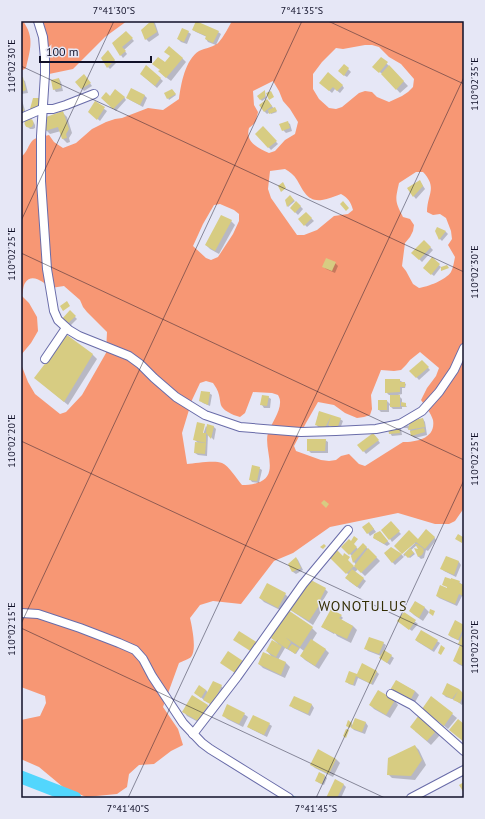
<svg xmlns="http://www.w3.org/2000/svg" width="485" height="819" font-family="'PT Sans',sans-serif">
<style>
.forest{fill:#f79774;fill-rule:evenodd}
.shadow{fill:#0003}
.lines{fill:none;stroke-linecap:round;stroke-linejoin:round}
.stream{stroke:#52d6fd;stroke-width:2}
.river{stroke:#52d6fd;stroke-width:13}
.building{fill:#d7cc82}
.minor-casing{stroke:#696ca9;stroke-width:10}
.minor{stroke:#fff;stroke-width:8}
.ticks{fill:none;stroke:#111129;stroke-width:1;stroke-opacity:0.45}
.labels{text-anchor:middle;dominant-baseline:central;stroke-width:3;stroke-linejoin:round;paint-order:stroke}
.quarter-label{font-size:14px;letter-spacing:1px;fill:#322c01;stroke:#e6e7f6}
.neatline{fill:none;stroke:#111129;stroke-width:1.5}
.ticks-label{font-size:10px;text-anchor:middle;fill:#111129}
</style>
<rect width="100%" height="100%" fill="#e6e7f6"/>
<g class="forest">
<path d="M21,21H23C35,38 30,50 26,68L21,71Z"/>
<path d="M42,21H127L105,37L73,69L49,74Z"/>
<path d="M232,21H464V508L455,521L449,524H435L398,513L330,527L293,553L274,561L241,604L213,601L200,605L190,618C192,627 197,650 191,657C189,659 183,661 179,663L163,707L178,729L183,745L171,751L154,764L139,765L129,774L127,787L117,794L86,797L63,787L39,767L23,760L21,759V720L40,716L46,703L45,696L21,687V364L28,382L35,394L60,414L66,412L82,395L106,353L107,332L87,312L83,307L80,300L64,286L51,288C44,283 32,272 25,283C23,286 23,292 22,296L29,303L37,317L38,331L31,343L21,355V157C27,153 28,145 33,140C37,137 44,136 49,135L54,142L63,148L76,143L92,129L106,122L115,119L122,118L148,108L163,110L179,99C181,84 185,60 199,51C205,48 215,47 219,42C224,36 228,28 232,21ZM365,45H372L379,47L389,57L401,64L414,79L413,87L408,92L402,96L389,102L377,97L372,92L365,91L359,93L342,107L336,109L329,108L319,99L313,89V74L322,62L336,48L343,49ZM273,81L279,91L283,101L290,109L298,122L295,134L285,140L275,151L269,153C258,148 245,142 249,128C256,123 256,121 258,112L254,105L253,91ZM285,169C290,172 294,175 297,180C303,190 307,202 322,200C328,199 335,196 341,194C348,198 351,202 353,210L348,214L334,216L317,230L304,235H297L271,198L268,189L270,171ZM416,172H423C438,188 427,194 427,212L433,215L440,214L446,218L451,231L452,239L448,245L455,257C454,262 453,268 451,272C446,280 427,287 419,288L413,284L406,271L402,266L405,243L410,237L413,231L414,225L410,219L403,217C395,201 395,201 399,183ZM220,204L234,210L239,214V221L233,234L218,257L211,260L206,258L193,246L203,224L214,205ZM420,352L439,368L436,376L427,388L421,400C425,406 431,413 433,420C436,438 417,442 403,442L365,466L359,464L349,454L341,456L336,460L329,461L321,460L296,451L294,446L306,423L318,402L334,405L345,413L357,418L364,417L370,415L372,409L371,395L381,370L394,371L401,370L406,365L410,360ZM206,381L213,383C215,386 218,390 219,395C221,403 219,407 228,412C231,414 236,416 240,417L245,413L253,392L272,393L278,395C279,397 280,399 280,401C281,411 271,424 268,433C263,449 281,476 257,483C251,485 247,485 242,485C237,479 229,466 222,463C215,460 196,463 187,464L182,433L192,400L200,383Z"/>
</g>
<g class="shadow">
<path d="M152,21L155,23L159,35L149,42L146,39L142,30Z"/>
<path d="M193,30L218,32L221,34L216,45L208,42L206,39L207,37L196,32Z"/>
<path d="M126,32L134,41L124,50L127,54L123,58L113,44Z"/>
<path d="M188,32L191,34L187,44L181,42L178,39Z"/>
<path d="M110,54L116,63L110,69L108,67Z"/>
<path d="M182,58L186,62L171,81L163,75L161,70L165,64Z"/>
<path d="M381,58L389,66L408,86L400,93L383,74L376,70Z"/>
<path d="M344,65L351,72L347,77L342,74Z"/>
<path d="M147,67L163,81L157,88L143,76Z"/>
<path d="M86,78L92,86L84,91L76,82Z"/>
<path d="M21,79H22L25,81L28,93L21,94Z"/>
<path d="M59,79L61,82L63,91L56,92L54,89Z"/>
<path d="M323,85H342L344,88L340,93L335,89L332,93Z"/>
<path d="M172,90L176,95L169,100L166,94Z"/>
<path d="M265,91L266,98L262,101L258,96Z"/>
<path d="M144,95L147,98L143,107L130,100L128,98Z"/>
<path d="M111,97H124L126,100L116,111L102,98Z"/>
<path d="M21,99L22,100L26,114L21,115Z"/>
<path d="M267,100L275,110L277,112L271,114L270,112L267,114L265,112L260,105Z"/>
<path d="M96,103L107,111L100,121L90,112Z"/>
<path d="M63,113L67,117L72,133L69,138L70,142L67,143L63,139L61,131L50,134L46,130Z"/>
<path d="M28,119L31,120L34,123L35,125V128L33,129H30L27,126L25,123L26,121Z"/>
<path d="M287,122L290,124L292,131L286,133L283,130Z"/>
<path d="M263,128L278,144L271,150L257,134Z"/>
<path d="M420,181L425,189L416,199L408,189Z"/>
<path d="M290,197L295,201L288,207V206Z"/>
<path d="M296,202L303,209L298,215L291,208Z"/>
<path d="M306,213L314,221L307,227L299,219Z"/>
<path d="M231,221L235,225L219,254L210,249L206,245Z"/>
<path d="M438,229L446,232L448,234L442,241L440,239L437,231Z"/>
<path d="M424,241L433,250L422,262L413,253Z"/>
<path d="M432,259L441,267L434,276L424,268Z"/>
<path d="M335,263L338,266L335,273L326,269L323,266Z"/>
<path d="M70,312L77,319L69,327L62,320Z"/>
<path d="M68,337L93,355L97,359L68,405L39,381Z"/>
<path d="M422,361L430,370L419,380L411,371Z"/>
<path d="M399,380L406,384L405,388H402V394L398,395L402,399V403L405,404L407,407H402V409H393L389,405V412H381L379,410L387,401L391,405V395H389L386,392Z"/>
<path d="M209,393L212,395L210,406L203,403L200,400Z"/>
<path d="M268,397L271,399L270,408H264L262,405Z"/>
<path d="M319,412L340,419L343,421L340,429L330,425L328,430L318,427L316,424Z"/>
<path d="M423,419L425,422L427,435L415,438L412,436L410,430L407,428H404L403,427L402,425L406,424V426L408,425L410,427Z"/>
<path d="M198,423L205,425H204L201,438H202L206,426L208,428L213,426L216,429L214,440L208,434L207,456L198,455L195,453L198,443L194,439Z"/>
<path d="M398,426L401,429L402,435L392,436L390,433Z"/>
<path d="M375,436L380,443L366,454L359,445Z"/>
<path d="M325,440L328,442V453H311L308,450Z"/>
<path d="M259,468L262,470L259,483L252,482L250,479Z"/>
<path d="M391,523L401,534L392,542L390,539Z"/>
<path d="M371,525L376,532L370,536L368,533Z"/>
<path d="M380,532L390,544L387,546L377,540L374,538Z"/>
<path d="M434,537L436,540L428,551L426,550L424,558L421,559L418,556L420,550L417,545L411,550L415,554L410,558L406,555L395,565L385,554H401L404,557L405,556L403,555L415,543L395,546Z"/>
<path d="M349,541L358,549L363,544L380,561L365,576L358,569L355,572L366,581L360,589L349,581V575L330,557L336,551L354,567L356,565L354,562L352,556L343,547Z"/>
<path d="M447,557L459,562L461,565L456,577L444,571L442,569Z"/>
<path d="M296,558L298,560L303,570L296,574L293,572L289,564Z"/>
<path d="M459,582L464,586V597L462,596L457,606L439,598L437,596L447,590L448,587Z"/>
<path d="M325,589L328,592L322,602L325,605L313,625L295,613L291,610Z"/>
<path d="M285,594L289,598L282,611L264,602L260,598Z"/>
<path d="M415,602L425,608L429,612L423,621L414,615L410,611Z"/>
<path d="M331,611L341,616L343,618L341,620L353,626L357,630L351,643L337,636L335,633L334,634L325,629L322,627Z"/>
<path d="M404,613L418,624L412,631L401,623Z"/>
<path d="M464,626V667L458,664L454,660L461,645L459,643L460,641L451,637L449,635Z"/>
<path d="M312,628L317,633L312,641L325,649L329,653L319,669L305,660L301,656L304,651L300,648L296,654L285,648L278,660L286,663L290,667L285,678L263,668L259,664L272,657L267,651L278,644L272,638Z"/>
<path d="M416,640L437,641L440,643L434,652L418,642Z"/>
<path d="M383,643L386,645L384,651L394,658L390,665L380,658L381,656L368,651L365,648Z"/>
<path d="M376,671L379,674L373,685L358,678L355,686L349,684L346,681L350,673L357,675Z"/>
<path d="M396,681L415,691L419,695L414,704L395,694Z"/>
<path d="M221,686L224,689L215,706L207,702L195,693L206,690L208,693Z"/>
<path d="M458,690L464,696V702L462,705L455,700L446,697L443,694Z"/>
<path d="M431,697L457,718L448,729L427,712Z"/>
<path d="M294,698L312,705L314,708L310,716L293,708L291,706Z"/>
<path d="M395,701L398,705L390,718L374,709L370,705Z"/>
<path d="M207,705L211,709L202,724L187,716L184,712Z"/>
<path d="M244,714L248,717L243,727L227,719L223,715Z"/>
<path d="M419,717L440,735L431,745L415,731Z"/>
<path d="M355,719L366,723L368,726L365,734L354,730L351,727L348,726L351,724L353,725Z"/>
<path d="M269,724L272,726L267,737L251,729L248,727Z"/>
<path d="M415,746L419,750L426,765L415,780L392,778L388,774Z"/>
<path d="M318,751L336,759L340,763L333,777L315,768L311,764Z"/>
<path d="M320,773L325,776L327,778L324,785L319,783L317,781Z"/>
<path d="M335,781L344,785L346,787L341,798H327Z"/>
</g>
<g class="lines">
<path class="stream" d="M291,796L296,798"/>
<path class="river" d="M21,777L75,798"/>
</g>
<g class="building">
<path d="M151,21H153L157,32L145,40L141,30Z"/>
<path d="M196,21L219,31L213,43L205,39L206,36L192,30Z"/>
<path d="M182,28L189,31L184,42L177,39Z"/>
<path d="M126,31L133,38L122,47L126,51L120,56L112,43Z"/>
<path d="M169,46L183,58L166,78L158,71L160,70L152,64L158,57L165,62L170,56L164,52Z"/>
<path d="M108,50L115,60L107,68L101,58Z"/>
<path d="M381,57L388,62L379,73L372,67Z"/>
<path d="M344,64L349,68L344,76L338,71Z"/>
<path d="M146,65L161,78L155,86L140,74Z"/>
<path d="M389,65L404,81L396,90L381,74Z"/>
<path d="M328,72L343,85L337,91L333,87L329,91L319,83Z"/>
<path d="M84,74L91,83L81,89L75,82Z"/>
<path d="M23,77L26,90L21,92V78Z"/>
<path d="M59,78L61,88L53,90L51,80Z"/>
<path d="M131,88L145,95L140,105L126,98Z"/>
<path d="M115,89L125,97L113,109L101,98L106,92L110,96Z"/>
<path d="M172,89L176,94L167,99L164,93Z"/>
<path d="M265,90V97L260,100L257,96Z"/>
<path d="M271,91L274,97L269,100L266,93Z"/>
<path d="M33,98H42L38,110L30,109Z"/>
<path d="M267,99L272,106L264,112L259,105Z"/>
<path d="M21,101L24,111L21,112Z"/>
<path d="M95,101L105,107L97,120L88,112Z"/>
<path d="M275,107L277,111L269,114L268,110Z"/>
<path d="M63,111L69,129L66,134L67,138L62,139L58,127L45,131L46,117Z"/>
<circle cx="29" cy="123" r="4.5"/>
<path d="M288,121L290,128L282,131L279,124Z"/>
<path d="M263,126L277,141L268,148L255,134Z"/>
<path d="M420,180L423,186L413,197L407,188Z"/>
<path d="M283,182L286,188L281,192L278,186Z"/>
<path d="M290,195L294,200L287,207L285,200Z"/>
<path d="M296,201L301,206L295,213L290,208Z"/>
<path d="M343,201L349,208L346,211L340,204Z"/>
<path d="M306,212L312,218L304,226L298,219Z"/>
<path d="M221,215L232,220L215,251L205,245Z"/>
<path d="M437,227L446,231L439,240L435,231Z"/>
<path d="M424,240L431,247L419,260L411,253Z"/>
<path d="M432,257L440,264L431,275L423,268Z"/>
<path d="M326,258L336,262L332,271L322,267Z"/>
<path d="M447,265L449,268L441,271V267Z"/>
<path d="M67,301L70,306L63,311L60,306Z"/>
<path d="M70,310L76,316L66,325L61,320Z"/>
<path d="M67,335L93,354L64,402L34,378Z"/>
<path d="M422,360L429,367L416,378L409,371Z"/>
<path d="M385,379H400V392L385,393Z"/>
<rect x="400" y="382" width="5" height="5"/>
<path d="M201,391L210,392L208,405L199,401Z"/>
<path d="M262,395L269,396L267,406L260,405Z"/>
<rect x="390" y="395" width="10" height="12"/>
<rect x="378" y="400" width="9" height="10"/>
<path d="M401,402L406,403V407L401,406Z"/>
<path d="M319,411L341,418L337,429L328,425L331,416L325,428L315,425Z"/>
<path d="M423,418L425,427L408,430L410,421Z"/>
<path d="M197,422L205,424L203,433H206V443L193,440Z"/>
<path d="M207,424L214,426L211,439L206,433Z"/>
<path d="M399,425L400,433L389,434L388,427Z"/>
<path d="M424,428L425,432L411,436L410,431Z"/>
<path d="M373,433L379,440L363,452L357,445Z"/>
<path d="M307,439H326L325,451H307Z"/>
<path d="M195,442L206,443L205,454L194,453Z"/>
<path d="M252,465L260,467L257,481L249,480Z"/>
<path d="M324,500L329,504L326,508L321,503Z"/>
<path d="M391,521L400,531L389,540L381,530Z"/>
<path d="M369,522L374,529L367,534L362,527Z"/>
<path d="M426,529L435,537L425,549L416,542L402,554L394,546L409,530L418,539Z"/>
<path d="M380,531L388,541L384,544L373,538L374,534Z"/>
<path d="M458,534L463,537L462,543L455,539Z"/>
<path d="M354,536L358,539L354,544L357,547L349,555L341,547L349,539L351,541Z"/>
<path d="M363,543L367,547L353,563L351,556Z"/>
<path d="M324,544L326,546L323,549L320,547Z"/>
<path d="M415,544H417L424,549L423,550L424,551L422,555L418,557L414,548L418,549Z"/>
<path d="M391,547L402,554L392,563L384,553Z"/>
<path d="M368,548L377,557L361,573L354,566Z"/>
<path d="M410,548L414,553L408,558L404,554Z"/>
<path d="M336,549L343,556L344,553L350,557L348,560L354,566L346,574L329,557Z"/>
<path d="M446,556L459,561L454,575L440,569Z"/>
<path d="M296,557L301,568L292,572L288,564Z"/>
<path d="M352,569L364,578L357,587L345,578Z"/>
<path d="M445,577L451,579V578L460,581L459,583L464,585V593L463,596L459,594L455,604L436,596L440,585L447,588V587L442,585Z"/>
<path d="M309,579L326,588L320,600L322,601L309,621L290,610Z"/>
<path d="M267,583L286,593L278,608L259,598Z"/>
<path d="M415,601L425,607L419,618L409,611Z"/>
<path d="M331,609L342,615L339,618L353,626L347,639L321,627Z"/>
<path d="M430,609L435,611L433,616L429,613Z"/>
<path d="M288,610L313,627L300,647L285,637L291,642L287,649L271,638L274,630Z"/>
<path d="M404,612L416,620L409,630L397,621Z"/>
<path d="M455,620L464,625V627L458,640L448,635Z"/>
<path d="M421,630L438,640L432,650L415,640Z"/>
<path d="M239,631L258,643L252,652L233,640Z"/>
<path d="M464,631V646L458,644Z"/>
<path d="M369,637L384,642L379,654L364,649Z"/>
<path d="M311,639L326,649L315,666L300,656Z"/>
<path d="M272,640L282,646L276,657L266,651Z"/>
<path d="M292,644L299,648L295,654L288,649Z"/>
<path d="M441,645L445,648L441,655L438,653Z"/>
<path d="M460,645L464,647V666L453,661Z"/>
<path d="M384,650L392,655L387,663L379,658Z"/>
<path d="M228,651L243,661L235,673L220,663Z"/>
<path d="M263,652L286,662L281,675L258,664Z"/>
<path d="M362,663L377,671L371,684L356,676L353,685L345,682L349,671L357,674Z"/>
<path d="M396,680L415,691L410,701L390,690Z"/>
<path d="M213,681L222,685L212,705L203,700Z"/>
<path d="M447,683L459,689L464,694L460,703L453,700L458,691L452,699L442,694Z"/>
<path d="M199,685L206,690L201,698L194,693Z"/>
<path d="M378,690L395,700L386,715L369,705Z"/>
<path d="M192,695L208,705L198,721L182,712Z"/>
<path d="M294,696L312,704L308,714L289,706Z"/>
<path d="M431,696L453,713L444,726L422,709Z"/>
<path d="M227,704L245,713L239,724L222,716Z"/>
<path d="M253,715L270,723L264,735L247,727Z"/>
<path d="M419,715L437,730L427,741L410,727Z"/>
<path d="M355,718L366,722L362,732L351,728Z"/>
<path d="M458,719L464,724V742L449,730Z"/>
<path d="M348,720L352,723L350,728L346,726Z"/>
<path d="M346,729L349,730L346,738L343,736Z"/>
<path d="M415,745L422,760L411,776L387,775L388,758Z"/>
<path d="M318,749L336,759L329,774L310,765Z"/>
<path d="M319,772L325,775L322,784L315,781Z"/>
<path d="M335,779L344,784L337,798H326Z"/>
<path d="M464,782V793L459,785Z"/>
</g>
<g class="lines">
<g class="minor-casing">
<g id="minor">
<path d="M38,21L43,37L45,59V74L41,136V181L47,269L54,311L58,320L69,330L79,336L129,356L140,364L154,378L176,397L205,415L240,427L301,432L336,431L376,429L400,424L422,411L439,392L454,370L464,348"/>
<path d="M21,118L42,109H53L66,105L94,94"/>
<path d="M45,359L66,328"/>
<path d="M21,613L38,614L80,628L119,643L135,650L143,659L152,676L183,723L202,743L210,749L289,798"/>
<path d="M391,694L412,705L464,751"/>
<path d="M193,734L237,677L303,584L348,530"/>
<path d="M411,798L464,770"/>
</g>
</g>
<use href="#minor" class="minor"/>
</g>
<path class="ticks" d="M328,21L464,84M21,66L464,272M21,221L114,21M21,253L464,460M21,441L464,647M21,624L302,21M21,628L385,798M128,798L464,77M316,798L464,480"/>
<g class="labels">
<g class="quarter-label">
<text x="363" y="606">WONOTULUS</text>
</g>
</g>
<rect width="485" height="819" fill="none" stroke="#e6e7f6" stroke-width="44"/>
<path d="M40 56v6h111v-6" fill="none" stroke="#111129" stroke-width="2"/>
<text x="46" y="56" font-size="12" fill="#111129" stroke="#e6e7f6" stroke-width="3" paint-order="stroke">100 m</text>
<rect x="22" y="22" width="441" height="775" class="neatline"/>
<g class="ticks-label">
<text x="114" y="14">7°41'30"S</text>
<text x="302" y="14">7°41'35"S</text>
<text transform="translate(11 66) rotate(-90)" y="4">110°02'30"E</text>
<text transform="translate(474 84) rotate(-90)" y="4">110°02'35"E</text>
<text transform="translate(11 254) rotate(-90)" y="4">110°02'25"E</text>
<text transform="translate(474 272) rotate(-90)" y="4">110°02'30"E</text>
<text transform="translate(11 441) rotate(-90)" y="4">110°02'20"E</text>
<text transform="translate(474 459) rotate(-90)" y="4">110°02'25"E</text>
<text transform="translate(11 629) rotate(-90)" y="4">110°02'15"E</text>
<text transform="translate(474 647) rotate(-90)" y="4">110°02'20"E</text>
<text x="128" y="812">7°41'40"S</text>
<text x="316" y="812">7°41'45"S</text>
</g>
</svg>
